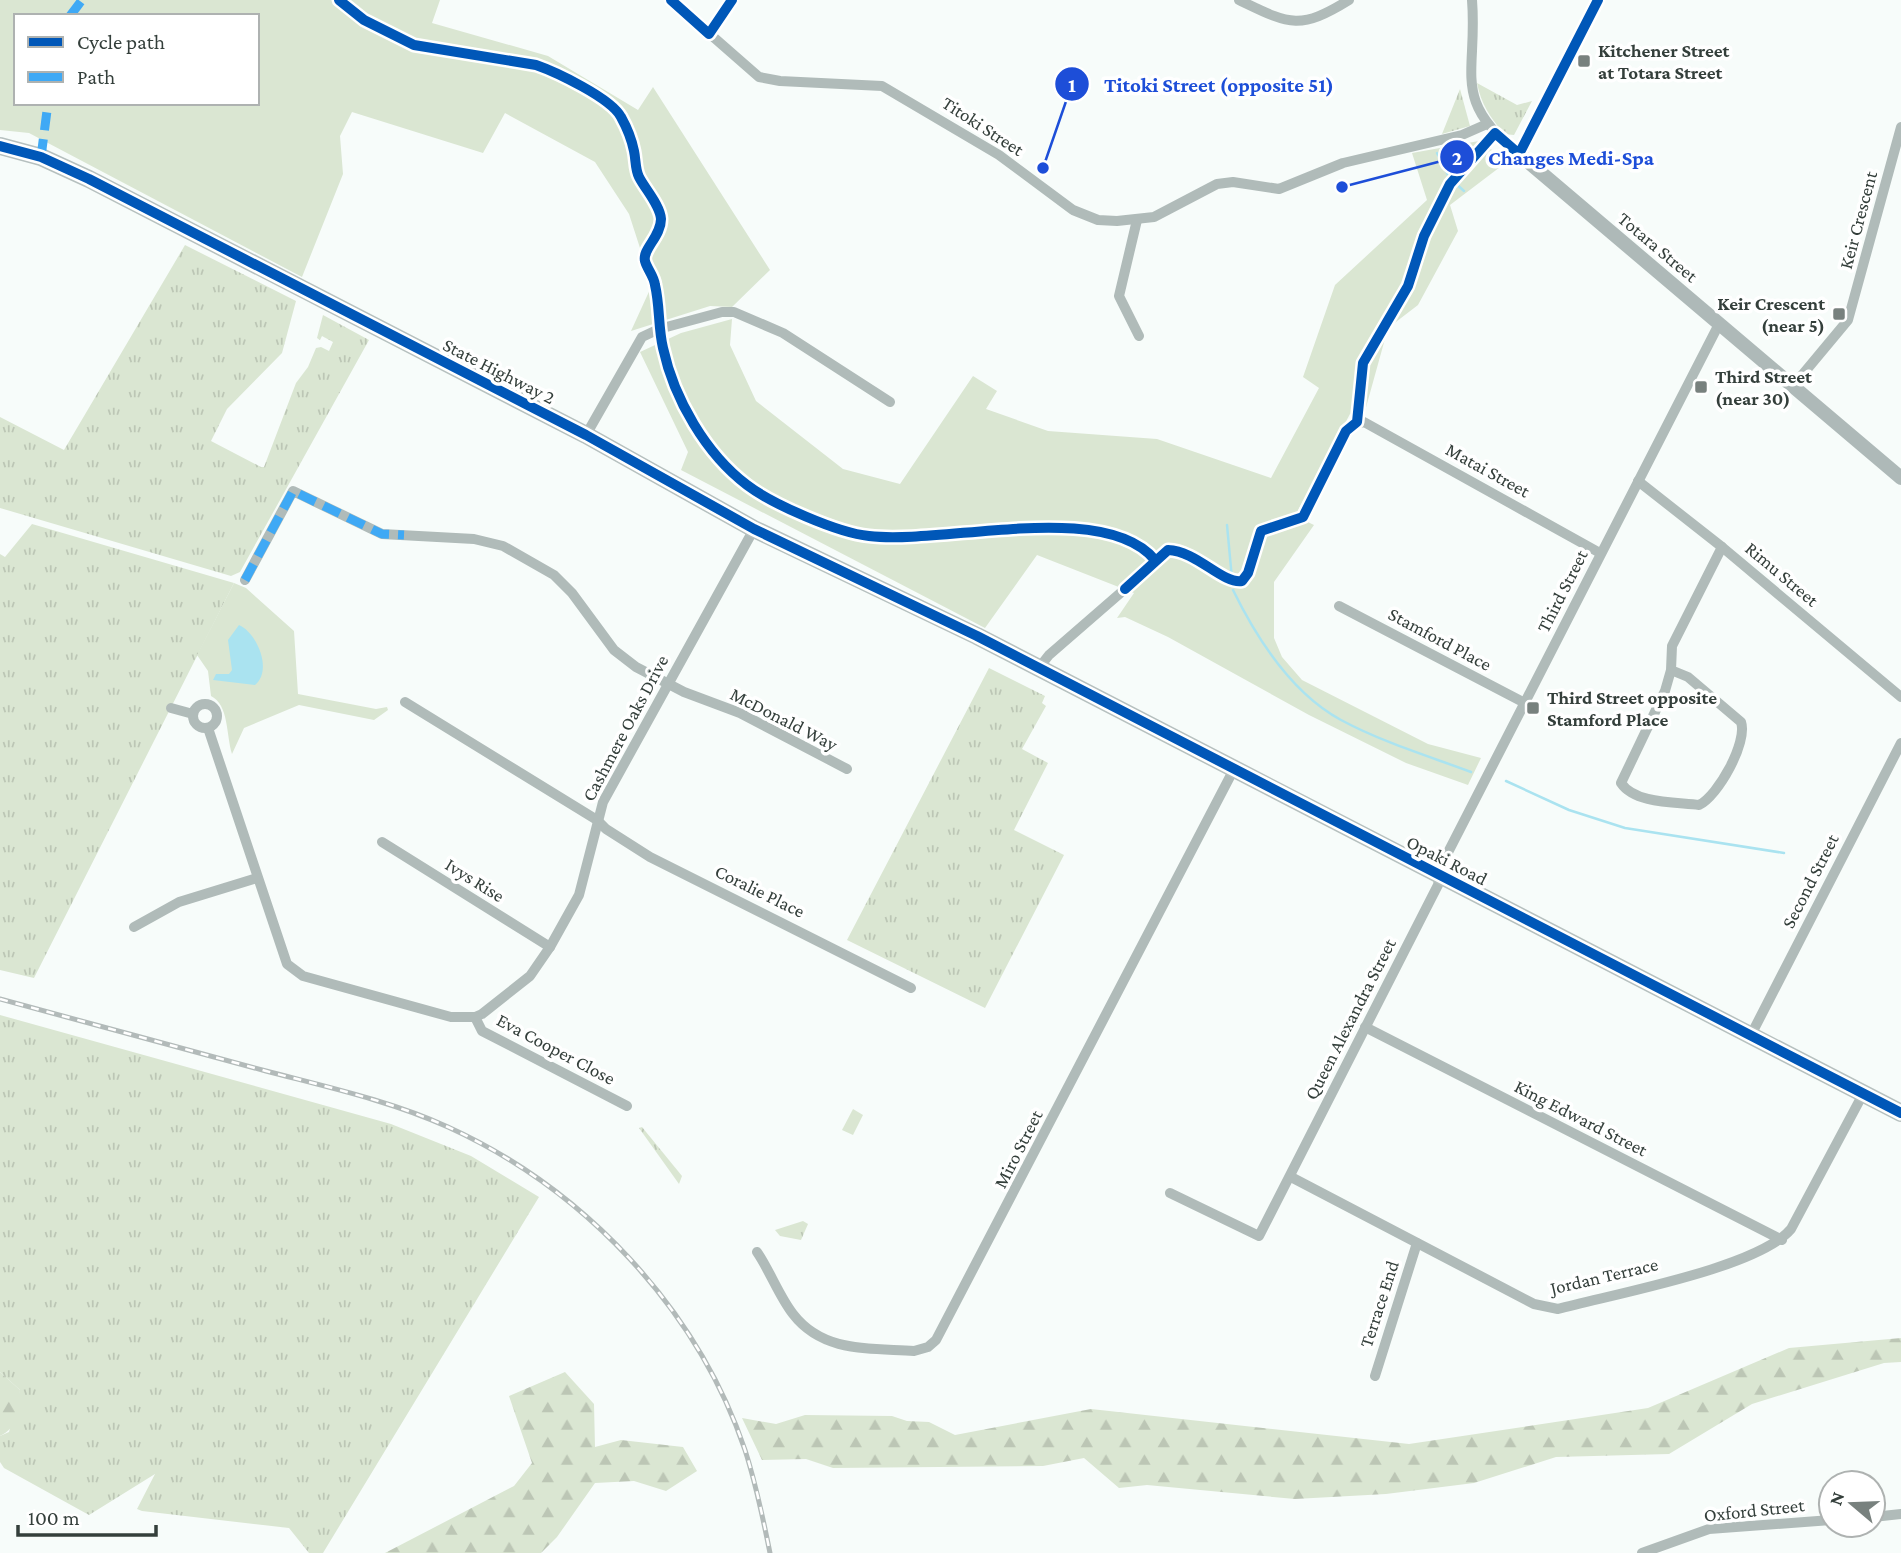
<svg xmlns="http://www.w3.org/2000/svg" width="1901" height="1553" font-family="'Crimson Pro',serif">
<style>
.grass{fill:url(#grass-tufts)}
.forest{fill:url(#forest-firs)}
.park{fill:#dae6d2;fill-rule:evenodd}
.water{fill:#aae3f0}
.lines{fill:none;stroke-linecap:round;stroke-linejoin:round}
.stream{stroke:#aae3f0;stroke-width:2.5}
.street{stroke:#b0bbb9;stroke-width:10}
.secondary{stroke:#aeb9b8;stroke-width:14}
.highway{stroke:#b6c0bf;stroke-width:18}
.rail-casing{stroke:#b2bab9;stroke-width:5}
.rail{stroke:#fff;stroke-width:2.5;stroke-dasharray:8;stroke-linecap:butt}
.quiet{stroke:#3fa9f5;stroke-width:9;stroke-dasharray:18 9;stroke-linecap:butt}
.cycleway-casing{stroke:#fff;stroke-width:15}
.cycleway{stroke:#0057b8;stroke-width:10}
.poi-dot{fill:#78817e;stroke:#fff;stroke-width:2.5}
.labels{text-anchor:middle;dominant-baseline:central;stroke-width:7;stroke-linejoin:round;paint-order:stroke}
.poi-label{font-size:19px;font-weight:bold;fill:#343f3b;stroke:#fff;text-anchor:start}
.street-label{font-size:19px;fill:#343f3b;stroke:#fff}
.leader{fill:none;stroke:#1d4ed8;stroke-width:2.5}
.callout-dot{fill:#1d4ed8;stroke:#fff;stroke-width:2.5}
.mark-label{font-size:21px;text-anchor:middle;font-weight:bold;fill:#fff}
.callout-label{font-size:21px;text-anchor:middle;font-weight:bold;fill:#1d4ed8;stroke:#fff;stroke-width:7;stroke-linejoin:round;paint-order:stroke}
</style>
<defs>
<pattern id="grass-tufts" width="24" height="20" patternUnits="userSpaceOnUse" patternTransform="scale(1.75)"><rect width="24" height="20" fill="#dae6d2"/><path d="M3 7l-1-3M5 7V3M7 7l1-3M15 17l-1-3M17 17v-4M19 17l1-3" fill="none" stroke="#bcc6b5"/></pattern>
<pattern id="forest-firs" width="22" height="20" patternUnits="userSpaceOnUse" patternTransform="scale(1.75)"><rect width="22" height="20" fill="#dae6d2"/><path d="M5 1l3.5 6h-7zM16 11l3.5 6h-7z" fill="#bcc6b5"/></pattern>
</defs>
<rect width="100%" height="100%" fill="#f7fcfa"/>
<g class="grass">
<path d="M1477,83L1517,105L1532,101L1514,135L1504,134C1490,117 1481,104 1477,83Z"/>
<path d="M1460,89L1470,126L1442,134Z"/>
<path d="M185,245L296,301L282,353L227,409L211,441L261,467H264L296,383L308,367L316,348L321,347L329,351L333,342L322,336L320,340L317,338L323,315L369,340L240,572L231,576L0,508V417L64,450Z"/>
<path d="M32,524L234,583L34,978L0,970V554L5,557Z"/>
<path d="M989,668L1045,696L1042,703L1046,706L1022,749L1048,763L1014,830L1064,855L985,1008L847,940Z"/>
<path d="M0,1015L391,1124L471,1156L539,1197L323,1553H309L289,1528L142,1511L137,1509L155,1474L89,1515L4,1468L0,1462V1436L9,1432L20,1390L0,1372Z"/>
<path d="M642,1127L682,1176L679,1184L639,1128Z"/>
<path d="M803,1221L808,1224L801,1240L780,1236L775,1230Z"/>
</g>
<g class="forest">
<path d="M1901,1338V1362L1884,1363L1752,1404L1669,1454L1556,1457L1474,1483L1386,1494L1295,1499L1147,1485L1119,1488L1084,1458L1043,1466L833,1468L806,1459L762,1460L742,1418L776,1424L805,1415L892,1416L907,1421L929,1422L955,1435L1091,1409L1409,1444L1648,1408L1789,1348Z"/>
<path d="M0,1372L20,1390C19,1409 19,1427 0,1436Z"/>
<path d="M565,1372L594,1404L595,1447L621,1440L683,1447L697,1471L666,1491L634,1481L595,1483L557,1537L541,1553H385L514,1486L532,1463L509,1396Z"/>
</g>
<g class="park">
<path d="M0,0H440L432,23L548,56L638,110L653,87L770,270L732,307L710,306L631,331L652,285L629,214L595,162L505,113L483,153L352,112L340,136L343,174L302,277L29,133L0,130ZM16,16H257V103H16Z"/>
<path d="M1479,141L1508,161L1450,205L1458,231L1418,305L1388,328L1365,411L1350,414L1295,516L1314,525L1274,582V638L1282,657L1302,680L1428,744L1481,758L1468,785L1406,763L1309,715L1168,637L1125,617L1117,618L1134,593L1037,555L985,628L681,470L688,452L640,352L681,333L732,319L730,345L756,401L843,469L900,484L973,376L997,391L986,409L1048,431L1157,439L1271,478L1319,388L1303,377L1335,285L1427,200L1412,153Z"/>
<path d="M234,583L246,588L294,631L298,694L376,709L387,707L388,710L374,720L299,705L244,728L232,754C226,734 229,705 211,696L208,671L197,655Z"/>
<path d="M853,1109L863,1115L853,1135L842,1130Z"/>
</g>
<path class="water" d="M239,625C257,633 273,670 255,685L213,680L216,674H229L232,670L228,640Z"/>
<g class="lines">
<g class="stream">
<path d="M1437,153L1450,179"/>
<path d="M1454,182L1464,191"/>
<path d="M1227,525L1232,579"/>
<path d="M1233,590C1257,639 1293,694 1341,720C1382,742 1428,756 1471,772"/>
<path d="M1506,781L1569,810L1625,828L1784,853"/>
</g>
<g class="street">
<path d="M671,0L759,77L780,81L882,86L999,155L1073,210L1098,220L1117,221L1154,217L1217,184L1233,182L1279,189L1343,163L1462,135L1487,124"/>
<path d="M1239,0C1289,24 1299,31 1349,0"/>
<path d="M1472,0C1478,74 1450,99 1519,154L1598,0"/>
<path d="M709,34L732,0"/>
<path d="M1137,220L1119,296L1139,336"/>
<path d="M1793,386L1848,320L1901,127"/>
<path d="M586,435L642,337L659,329L722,312H734L783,333L890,402"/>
<path d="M1638,481L1722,547L1901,697"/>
<path d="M1306,513L1346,431L1353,424L1364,422L1600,553"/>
<path d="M245,580L293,491L382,534L474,539L503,546L554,575L572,593L614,650L636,667L684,692L740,713L847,769"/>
<path d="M1339,606L1525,703"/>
<path d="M1038,669L1049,655L1125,589"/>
<path d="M1671,670L1688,677L1741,722C1748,742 1718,796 1699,805C1676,802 1635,804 1621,783L1665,691L1671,670L1672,646L1722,547"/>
<path d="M405,702L597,820L606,829L650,857L911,988"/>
<circle cx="205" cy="716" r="12"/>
<path d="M171,708L193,714"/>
<path d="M208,728L287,964L303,976L451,1017H475L482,1014L530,976L550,947L579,895L603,802L754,529"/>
<path d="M382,842L550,947"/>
<path d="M134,927L179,902L257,878"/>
<path d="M475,1017L482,1031L627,1106"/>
<path d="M1365,1027L1782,1240"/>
<path d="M1751,1035L1901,743"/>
<path d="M1291,1177L1534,1304L1558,1309C1613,1294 1758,1268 1791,1229L1863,1094"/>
<path d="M1170,1193L1259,1236L1438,885L1441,866L1719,324"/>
<path d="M757,1252C770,1271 779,1296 793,1314C823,1353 870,1348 914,1351L928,1347L936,1340L1234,769"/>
<path d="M1375,1376L1417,1243"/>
<path d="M1873,1517L1901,1514"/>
<path d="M1642,1553L1709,1529L1831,1520"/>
</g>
<path class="secondary" d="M1519,154L1901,478"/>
<path class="highway" d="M0,146L41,157L89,179L586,435L754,529L977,636L1901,1113"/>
<g class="rail-casing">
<path id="rail" d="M0,999C89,1023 177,1047 266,1071C327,1087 391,1101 448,1127C584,1189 697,1308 745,1450C756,1484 763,1518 770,1553"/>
</g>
<use href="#rail" class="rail"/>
<g class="quiet">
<path d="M70,16L82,0"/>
<path d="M41,157L48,103"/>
<path d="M245,580L293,491L382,534L404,535"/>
</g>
<g class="cycleway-casing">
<g id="cycleway">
<path d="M339,0L364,20L414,45L536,65C556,72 611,98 621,117C626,126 632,141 634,151C636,160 635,169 639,177C645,189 660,205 661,219C661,237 642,249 645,261C647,269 654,276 655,285C660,306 658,327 663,348C674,399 706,454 747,485C772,504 838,533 869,536C944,545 1104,499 1155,560"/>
<path d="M671,0L709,34L732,0"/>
<path d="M0,146L41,157L89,179L586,435L754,529L977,636L1901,1113"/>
<path d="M1125,589L1168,550C1197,551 1222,584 1242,581L1248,573L1261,531L1303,517L1346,431L1357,422L1363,363L1408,286L1424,236L1450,184L1495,133L1519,154L1598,0"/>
</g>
</g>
<use href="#cycleway" class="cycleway"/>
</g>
<g class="poi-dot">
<rect x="1577" y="54" width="14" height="14" rx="3.5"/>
<rect x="1832" y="307" width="14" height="14" rx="3.5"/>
<rect x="1694" y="380" width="14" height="14" rx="3.5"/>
<rect x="1526" y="701" width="14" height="14" rx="3.5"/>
</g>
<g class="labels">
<g class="poi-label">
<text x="1598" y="50">Kitchener Street<tspan x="1598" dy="22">at Totara Street</tspan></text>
<text x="1825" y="303" text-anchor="end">Keir Crescent<tspan x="1825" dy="22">(near 5)</tspan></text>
<text x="1715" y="376">Third Street<tspan x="1715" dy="22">(near 30)</tspan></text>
<text x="1547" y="697">Third Street opposite<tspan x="1547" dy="22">Stamford Place</tspan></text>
</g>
<g class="street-label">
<text transform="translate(983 126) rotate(33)">Titoki Street</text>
<text transform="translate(1858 220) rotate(-75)">Keir Crescent</text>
<text transform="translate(1658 247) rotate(40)">Totara Street</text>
<text transform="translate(499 371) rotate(27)">State Highway 2</text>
<text transform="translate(1488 470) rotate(29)">Matai Street</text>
<text transform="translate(1782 574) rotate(40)">Rimu Street</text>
<text transform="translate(1562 591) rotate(-63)">Third Street</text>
<text transform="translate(1440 639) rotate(28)">Stamford Place</text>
<text transform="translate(784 719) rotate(27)">McDonald Way</text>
<text transform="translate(625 728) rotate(-62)">Cashmere Oaks Drive</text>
<text transform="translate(1447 860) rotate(27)">Opaki Road</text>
<text transform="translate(475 880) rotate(32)">Ivys Rise</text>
<text transform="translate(1810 881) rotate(-63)">Second Street</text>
<text transform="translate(760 891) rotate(26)">Coralie Place</text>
<text transform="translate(1350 1019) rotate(-63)">Queen Alexandra Street</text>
<text transform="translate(556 1049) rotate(28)">Eva Cooper Close</text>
<text transform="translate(1581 1118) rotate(27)">King Edward Street</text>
<text transform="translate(1018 1149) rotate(-63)">Miro Street</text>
<text transform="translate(1604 1276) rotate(-13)">Jordan Terrace</text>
<text transform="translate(1379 1304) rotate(-72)">Terrace End</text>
<text transform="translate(1754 1510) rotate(-6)">Oxford Street</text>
</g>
</g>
<path class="leader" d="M1043 168L1072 84M1342 187L1457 157"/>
<g class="callout-dot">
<circle cx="1043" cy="168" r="7"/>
<circle cx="1342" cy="187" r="7"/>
<circle cx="1072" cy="84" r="18"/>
<circle cx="1457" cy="157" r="18"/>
</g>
<g class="mark-label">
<text x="1072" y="92">1</text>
<text x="1457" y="165">2</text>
</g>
<g class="callout-label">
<text x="1219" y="92">Titoki Street (opposite 51)</text>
<text x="1571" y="165">Changes Medi-Spa</text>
</g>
<rect x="14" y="14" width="245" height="91" fill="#ffffff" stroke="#aeb2b1" stroke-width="2"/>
<rect x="28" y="37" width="35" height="10" fill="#0057b8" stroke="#aeb2b1" stroke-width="2"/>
<text x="77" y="49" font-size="21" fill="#343f3b">Cycle path</text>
<rect x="28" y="72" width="35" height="10" fill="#3fa9f5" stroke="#aeb2b1" stroke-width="2"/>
<text x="77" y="84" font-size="21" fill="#343f3b">Path</text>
<g transform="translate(1852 1504) rotate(289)"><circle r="33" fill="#ffffff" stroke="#aeb2b1" stroke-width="2"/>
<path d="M0-5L12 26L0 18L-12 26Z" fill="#78817e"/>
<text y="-10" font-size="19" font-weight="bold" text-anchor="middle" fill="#343f3b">N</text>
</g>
<path d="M18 1525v10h138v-10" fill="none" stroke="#343f3b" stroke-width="3.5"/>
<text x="28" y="1525" font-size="21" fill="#343f3b" stroke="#ffffff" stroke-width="5" paint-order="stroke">100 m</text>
</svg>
